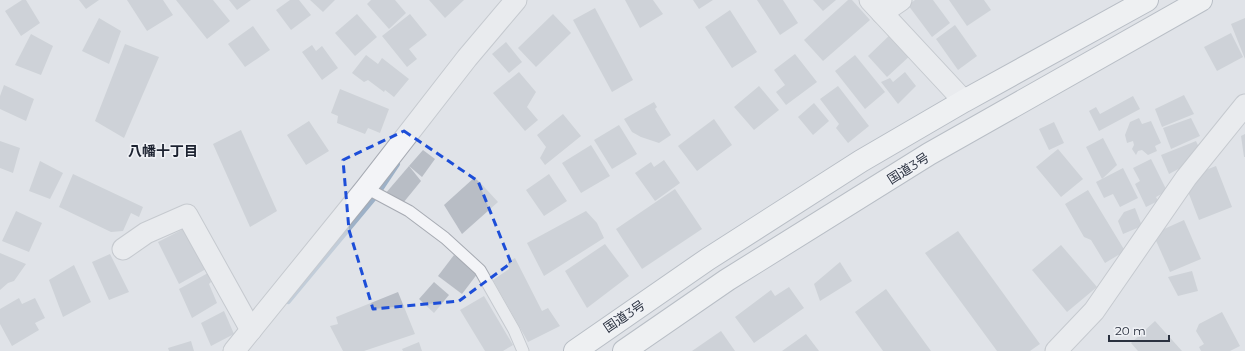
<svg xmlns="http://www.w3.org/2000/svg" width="1245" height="351" font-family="Montserrat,'Noto Sans JP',sans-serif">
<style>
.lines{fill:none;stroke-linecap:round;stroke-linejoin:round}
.stream{stroke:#9db1c7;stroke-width:6}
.building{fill:#b8bdc5}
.lane-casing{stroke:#a6aab2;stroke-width:13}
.street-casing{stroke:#a6aab2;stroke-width:23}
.highway-casing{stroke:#89919e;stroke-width:24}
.lane{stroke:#f3f4f7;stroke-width:11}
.street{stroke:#f3f4f7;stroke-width:21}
.highway{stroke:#fff;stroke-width:22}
.marked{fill:none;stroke:#1d4ed8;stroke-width:3;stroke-dasharray:8 5;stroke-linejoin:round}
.labels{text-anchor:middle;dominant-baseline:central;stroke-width:3;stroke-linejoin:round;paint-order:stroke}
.street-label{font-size:13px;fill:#2a313f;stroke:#f0f2f6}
.neighbourhood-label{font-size:14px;font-weight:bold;fill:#1c2230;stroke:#f0f2f6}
</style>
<rect width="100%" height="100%" fill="#e0e3e8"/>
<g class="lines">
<path class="stream" d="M288,301L377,194L397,164"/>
</g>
<g class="building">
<path d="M22,0H26L40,23L21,36L5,11Z"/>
<path d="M79,0H99L86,9Z"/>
<path d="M127,0H163L173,15L147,31Z"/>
<path d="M176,0H213L230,21L207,39Z"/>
<path d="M229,0H251L237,10Z"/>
<path d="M290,0H299L311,15L291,30L276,10Z"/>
<path d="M310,0H335L323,12Z"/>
<path d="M371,0H395L406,13L389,29L367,4Z"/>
<path d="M429,0H464L445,18Z"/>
<path d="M625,0H653L663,14L640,28Z"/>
<path d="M693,0H713L699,9Z"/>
<path d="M757,0H783L798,23L780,35Z"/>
<path d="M813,0H836L823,11Z"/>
<path d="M848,0H852L870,20L823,61L804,40Z"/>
<path d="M915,0H933L950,23L932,37L908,5Z"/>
<path d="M949,0H984L991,10L967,26Z"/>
<path d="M595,8L633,80L612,92L573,20Z"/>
<path d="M730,10L757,52L732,68L705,27Z"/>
<path d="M357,14L377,37L355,56L335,33Z"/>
<path d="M410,14L427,35L409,49L417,59L407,67L382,36Z"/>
<path d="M553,14L571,33L536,67L518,48Z"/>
<path d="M99,18L121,31L109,64L82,51Z"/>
<path d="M1245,18V59L1231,24Z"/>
<path d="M955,25L977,56L958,70L936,39Z"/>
<path d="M253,26L270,50L245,67L228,44Z"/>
<path d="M893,32L913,53L887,77L868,56Z"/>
<path d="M1231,33L1243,57L1217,71L1204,47Z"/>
<path d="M31,34L53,46L41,75L15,65Z"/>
<path d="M506,42L522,62L509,73L492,54Z"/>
<path d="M125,44L159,57L124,138L95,121Z"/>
<path d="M312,45L316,51L322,46L338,68L322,80L302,52Z"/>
<path d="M795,54L817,82L786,105L776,92L785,85L774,70Z"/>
<path d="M366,55L378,64L382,58L409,79L394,97L385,90L384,92L368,80L364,82L352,73Z"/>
<path d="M855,55L885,92L865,109L835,71Z"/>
<path d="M519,72L536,92L527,107L538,120L525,131L493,93Z"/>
<path d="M905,72L916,86L898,104L881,82L890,78L893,82Z"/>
<path d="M4,85L34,99L26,121L0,109V96Z"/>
<path d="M759,86L779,110L754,130L734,107Z"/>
<path d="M838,86L869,126L848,143L836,128L839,124L820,99Z"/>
<path d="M340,89L389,109L380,133L368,128L365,134L337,123L338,116L331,113Z"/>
<path d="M1184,95L1194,114L1162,127L1155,109Z"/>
<path d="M1133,96L1140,109L1099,131L1089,111L1096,107L1100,114Z"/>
<path d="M654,102L657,107L655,109L671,135L659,143L641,137L632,132L624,119Z"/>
<path d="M814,103L829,121L813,135L798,117Z"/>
<path d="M563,114L581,136L545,165L540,158L546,147L537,135Z"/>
<path d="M1139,118L1142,124L1151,121L1161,143L1155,146L1157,151L1148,155L1142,150L1138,151L1136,155L1132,149L1134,145L1133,141L1127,143L1125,135L1130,122Z"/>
<path d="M1191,118L1200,136L1171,149L1163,128Z"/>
<path d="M714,119L732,145L697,171L678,146Z"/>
<path d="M309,121L329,151L306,165L287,135Z"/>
<path d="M1054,122L1064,143L1049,150L1039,129Z"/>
<path d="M619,125L637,154L612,169L594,140Z"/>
<path d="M241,130L277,211L250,227L213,144Z"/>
<path d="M1245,134V157H1244L1241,136Z"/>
<path d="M1103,138L1117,165L1102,179L1086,147Z"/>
<path d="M0,141L20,148L13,173L0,168Z"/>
<path d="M1196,141L1203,156L1169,174L1161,155Z"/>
<path d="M591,145L610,176L581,193L562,163Z"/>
<path d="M1058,149L1083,179L1061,197L1036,167Z"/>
<path d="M423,150L435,159L422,177L409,166Z"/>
<path d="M1151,159L1167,191L1156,197L1158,201L1146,207L1135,184L1140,181L1133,168Z"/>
<path d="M664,160L680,183L655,201L635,173L651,162L654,167Z"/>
<path d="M40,161L63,173L50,199L29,191Z"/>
<path d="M409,166L421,181L399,208L385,194Z"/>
<path d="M1216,166L1232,207L1199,220L1187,189L1194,186L1198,173Z"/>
<path d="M1123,168L1138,198L1120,207L1113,194L1104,198L1096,182Z"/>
<path d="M73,174L143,207L139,217L131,213L123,231L111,232L59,207Z"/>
<path d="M549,174L567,201L544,216L526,190Z"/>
<path d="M475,177L498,202L462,234L444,205Z"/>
<path d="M675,189L702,229L642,269L616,229Z"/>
<path d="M1088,190L1125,251L1105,263L1091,240L1084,237L1065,204Z"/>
<path d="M1135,208L1142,226L1123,234L1118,221L1124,212Z"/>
<path d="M16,211L42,223L29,252L2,241Z"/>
<path d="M586,211L597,223L604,238L544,276L527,243Z"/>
<path d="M1184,220L1201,259L1170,272L1153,234Z"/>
<path d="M189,226L206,269L179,284L158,242Z"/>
<path d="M958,231L1040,344L1030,351H997L925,253Z"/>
<path d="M605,244L629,276L587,308L565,271Z"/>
<path d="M1061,245L1097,287L1067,312L1032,270Z"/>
<path d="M0,253L26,264L14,281L8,283L0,290Z"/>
<path d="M110,254L129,292L109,300L92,262Z"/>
<path d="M454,255L478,273L462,294L438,276Z"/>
<path d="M515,258L542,311L548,308L560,326L528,342L493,280L509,269L508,262Z"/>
<path d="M840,262L852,281L820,301L814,284Z"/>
<path d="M74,265L91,302L63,317L49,280Z"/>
<path d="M1192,271L1198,291L1178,296L1168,277Z"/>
<path d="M208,273L211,282L209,284L217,303L192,318L179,289Z"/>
<path d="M434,282L449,295L434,313L419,299Z"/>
<path d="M789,287L804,308L754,343L735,317L771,290L775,296Z"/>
<path d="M886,289L931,351H883L855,312Z"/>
<path d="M398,292L415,334L364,351H343L330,326L338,324L336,317Z"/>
<path d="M484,296L513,345L503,351H485L460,310Z"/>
<path d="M19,298L22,304L35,298L45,318L35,323L39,330L12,346L0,324V309Z"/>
<path d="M224,311L234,334L211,346L201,323Z"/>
<path d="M1222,312L1240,346L1230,351H1201L1199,347L1204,344L1196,331L1199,324Z"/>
<path d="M1155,321L1182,351H1138L1131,343Z"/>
<path d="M721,331L735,351H692Z"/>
<path d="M806,334L819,351H782Z"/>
<path d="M191,341L194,351H169L168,348Z"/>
<path d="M419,342L422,351H403L402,349Z"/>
</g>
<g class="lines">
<g class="lane-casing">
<path id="lane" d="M366,188L409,211L445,238L480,270L514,330L523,351"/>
</g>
<g class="street-casing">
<g id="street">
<path d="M870,0L964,101"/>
<path d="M882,13L901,0"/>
<path d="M123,249L146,233L187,215L251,330"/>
<path d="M234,351L366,188L467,58L516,0"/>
<path d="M1056,351L1094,311L1186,178L1245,105"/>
</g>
</g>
<g class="highway-casing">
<g id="highway">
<path d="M575,351L708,259L861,161L964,101L1147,0"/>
<path d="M624,351L727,280L929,154L1201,0"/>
</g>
</g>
<use href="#lane" class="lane"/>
<use href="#street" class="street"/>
<use href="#highway" class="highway"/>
</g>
<path d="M0 0H1245V351H0ZM404,131L478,181L511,263L459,301L373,309L349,230L343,160Z" fill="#e0e3e8" fill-opacity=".55" fill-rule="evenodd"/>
<path class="marked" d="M404,131L478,181L511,263L459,301L373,309L349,230L343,160Z"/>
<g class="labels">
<g class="street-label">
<text transform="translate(908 168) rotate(-32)">国道3号</text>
<text transform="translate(624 316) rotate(-34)">国道3号</text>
</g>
<g class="neighbourhood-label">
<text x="163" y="151">八幡十丁目</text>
</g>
</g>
<path d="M1109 335v6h60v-6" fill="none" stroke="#2a313f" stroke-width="2"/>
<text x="1115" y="335" font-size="12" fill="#2a313f" stroke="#f0f2f6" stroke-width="3" paint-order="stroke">20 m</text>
</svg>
